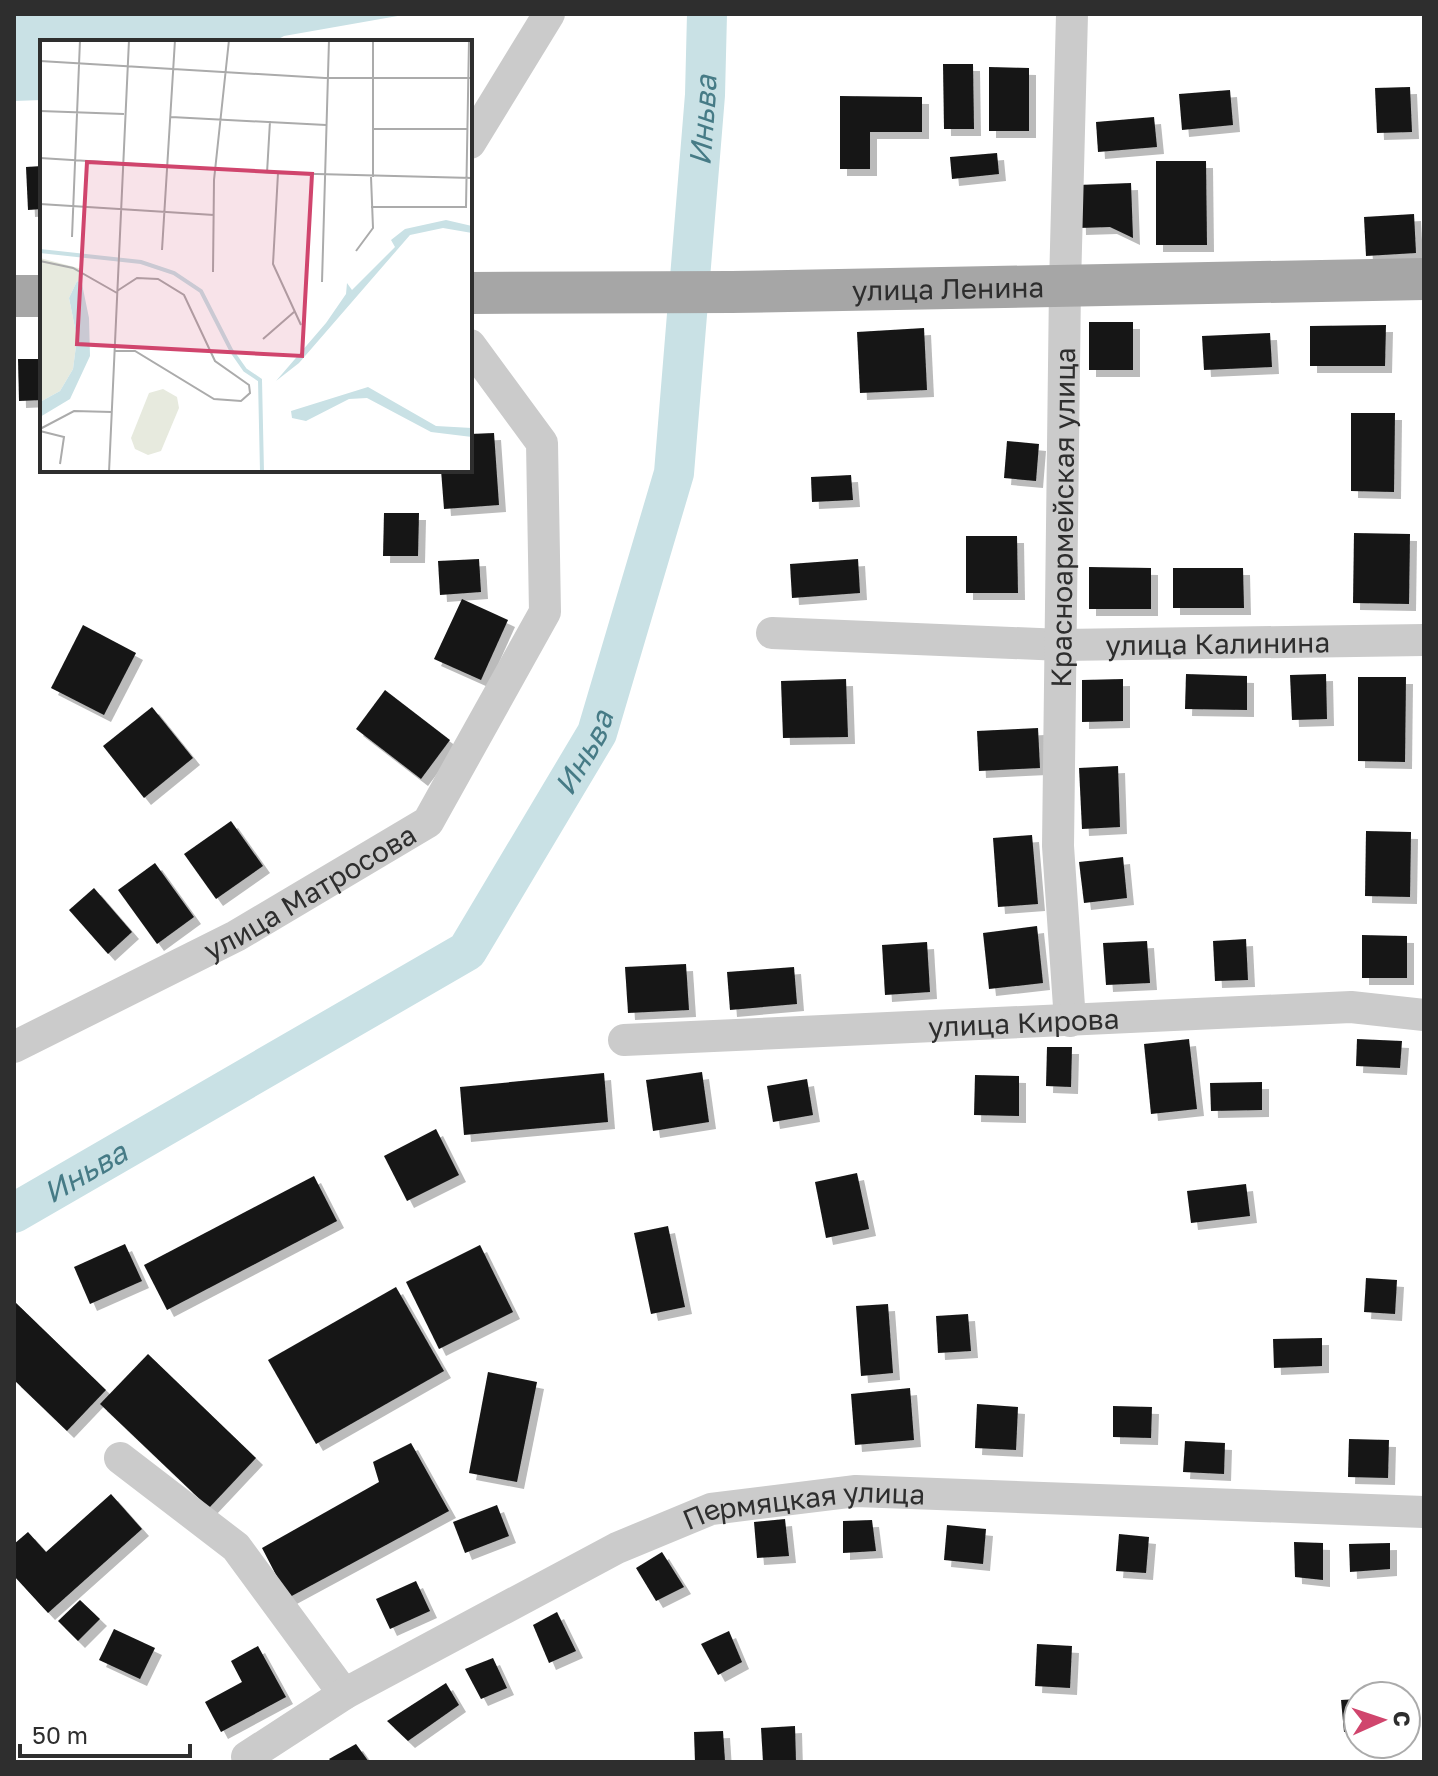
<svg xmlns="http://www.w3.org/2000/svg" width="1438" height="1776" font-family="'Golos Text',sans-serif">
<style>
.water{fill:#c9e1e5}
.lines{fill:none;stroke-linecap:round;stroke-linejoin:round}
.river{stroke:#c9e1e5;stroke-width:40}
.building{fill:#151515;filter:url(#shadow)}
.minor{stroke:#cbcbcb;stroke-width:32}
.major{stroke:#a6a6a6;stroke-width:42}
.labels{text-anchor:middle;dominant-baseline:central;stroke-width:8;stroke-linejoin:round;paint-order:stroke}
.street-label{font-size:28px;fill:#2e2e2e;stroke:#fff}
.water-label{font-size:30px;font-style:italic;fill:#467b86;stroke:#fff}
.inset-river{fill:none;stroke:#c9e1e5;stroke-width:4}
.inset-road{fill:none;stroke:#ababab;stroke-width:2}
.view{fill:#d0456d;fill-opacity:0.15;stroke:#d0456d;stroke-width:4}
.inset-edge{fill:none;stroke:#2e2e2e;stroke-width:4}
</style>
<defs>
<filter id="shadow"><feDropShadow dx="7" dy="7" stdDeviation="0" flood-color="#0004"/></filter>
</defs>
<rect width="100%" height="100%" fill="#fff"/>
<path class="water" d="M14,14H409L284,36L273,42H42V100L14,101Z"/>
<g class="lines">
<path class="river" id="s1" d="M14,1213L467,951L597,733L674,473L705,95L707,14"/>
</g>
<g class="building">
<path d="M943,64H973L974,129H944Z"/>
<path d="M989,67L1029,68V131H989Z"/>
<path d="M1410,87L1412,132L1377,133L1375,88Z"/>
<path d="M1230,90L1233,125L1182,130L1179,94Z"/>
<path d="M840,96L922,97V132H870V169H840Z"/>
<path d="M1154,117L1157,147L1098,152L1096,122Z"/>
<path d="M997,153L999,174L952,179L950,157Z"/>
<path d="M1156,161H1206L1207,245H1156Z"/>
<path d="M42,166V209L28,210L26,167Z"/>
<path d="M1131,183L1133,238L1110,227L1079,228L1078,185Z"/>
<path d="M1414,214L1416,253L1366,256L1364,217Z"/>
<rect x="1089" y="322" width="44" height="48"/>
<path d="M1386,325L1385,366H1310V326Z"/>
<path d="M924,328L927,390L860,393L857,332Z"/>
<path d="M1270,333L1272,367L1204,370L1202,336Z"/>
<path d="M18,359H42V400L19,401Z"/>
<path d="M1351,413H1395L1394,492L1351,491Z"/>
<path d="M494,433L499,505L444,509L441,470H470V434Z"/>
<path d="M1007,441L1039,444L1036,481L1004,478Z"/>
<path d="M851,475L853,500L812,502L811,477Z"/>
<path d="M384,513H419L418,556H383Z"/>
<path d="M1354,533L1410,534L1409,604L1353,603Z"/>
<path d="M966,536H1017L1018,593H966Z"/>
<path d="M479,559L481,592L440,595L438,561Z"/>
<path d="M858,559L860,593L792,598L790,564Z"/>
<path d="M1089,567L1151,568V609H1089Z"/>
<path d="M1173,568H1243L1244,608H1173Z"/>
<path d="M462,599L508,620L481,680L434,659Z"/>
<path d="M83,625L136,653L104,715L51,688Z"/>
<path d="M1186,674L1247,676V710L1185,709Z"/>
<path d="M1326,674L1327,719L1292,720L1290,675Z"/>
<path d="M1358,677H1406L1405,762L1358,761Z"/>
<path d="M846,679L848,737L783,738L781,681Z"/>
<path d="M1123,679V721L1082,722V680Z"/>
<path d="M385,690L450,740L421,779L356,729Z"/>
<path d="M152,707L193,758L144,798L103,746Z"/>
<path d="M1038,728L1040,768L979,771L977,731Z"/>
<path d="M1118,766L1120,827L1082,829L1079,768Z"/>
<path d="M231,821L263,866L216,899L184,854Z"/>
<path d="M1366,831L1411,832L1410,897L1365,896Z"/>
<path d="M1032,835L1038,904L998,907L993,838Z"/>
<path d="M1123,857L1127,898L1084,903L1079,862Z"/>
<path d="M155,863L194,917L157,944L118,890Z"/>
<path d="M94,888L132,932L108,954L69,910Z"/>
<path d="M1037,926L1043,983L989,989L983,933Z"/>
<path d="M1362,935L1407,936V978H1362Z"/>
<path d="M1246,939L1248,980L1215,981L1213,941Z"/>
<path d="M1147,941L1150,983L1106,985L1103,943Z"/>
<path d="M927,942L930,992L885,995L882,945Z"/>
<path d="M686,964L689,1010L628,1013L625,967Z"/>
<path d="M794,967L797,1004L730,1010L727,972Z"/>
<path d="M1189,1039L1197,1109L1151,1114L1144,1044Z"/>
<path d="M1357,1039L1402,1041L1400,1068L1356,1066Z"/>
<path d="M1047,1047H1072L1071,1087L1046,1086Z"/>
<path d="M702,1072L709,1122L653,1131L646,1080Z"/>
<path d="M604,1073L608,1122L464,1135L460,1087Z"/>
<path d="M975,1075L1019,1076V1116L974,1115Z"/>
<path d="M807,1079L813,1115L773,1122L767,1086Z"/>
<path d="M1262,1082V1110L1211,1111L1210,1083Z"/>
<path d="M436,1129L459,1175L407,1201L384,1156Z"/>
<path d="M857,1173L869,1229L826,1238L815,1182Z"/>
<path d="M314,1176L337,1221L167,1310L144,1265Z"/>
<path d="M1246,1184L1250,1216L1191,1223L1187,1191Z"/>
<path d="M668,1226L685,1307L651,1314L634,1233Z"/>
<path d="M125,1244L142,1281L90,1304L74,1267Z"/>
<path d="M480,1245L513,1312L439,1349L406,1282Z"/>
<path d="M1366,1278L1397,1280L1395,1314L1364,1312Z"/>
<path d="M396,1287L444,1371L316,1444L268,1360Z"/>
<path d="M14,1301L106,1390L67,1431L14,1380Z"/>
<path d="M888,1304L893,1373L861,1376L856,1306Z"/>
<path d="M968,1314L971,1351L938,1353L936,1316Z"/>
<path d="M1322,1338V1366L1274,1368L1273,1339Z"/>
<path d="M148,1354L256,1458L209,1508L100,1404Z"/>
<path d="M488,1372L537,1382L517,1482L469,1473Z"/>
<path d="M910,1388L914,1440L855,1445L851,1394Z"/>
<path d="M977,1404L1018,1407L1016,1450L975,1448Z"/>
<path d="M1113,1406L1152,1407L1151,1438L1113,1437Z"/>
<path d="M1349,1439L1389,1440L1388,1478L1348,1477Z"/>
<path d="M1185,1441L1225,1443L1224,1474L1183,1472Z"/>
<path d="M411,1443L449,1511L288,1598L262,1548L379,1482L373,1462Z"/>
<path d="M111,1494L142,1529L48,1613L14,1576V1544L28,1532L46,1552Z"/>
<path d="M497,1505L509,1536L465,1553L453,1522Z"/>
<path d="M785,1519L789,1556L757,1558L754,1522Z"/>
<path d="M872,1520L876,1551L843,1553V1521Z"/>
<path d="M947,1525L986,1529L983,1564L944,1560Z"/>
<path d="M1119,1534L1149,1537L1146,1573L1116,1571Z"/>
<path d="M1294,1542L1323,1543V1580L1295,1577Z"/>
<path d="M1390,1543V1569L1350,1572L1349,1544Z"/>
<path d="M662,1552L684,1587L656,1601L636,1568Z"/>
<path d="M416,1581L430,1611L390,1629L376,1599Z"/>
<path d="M80,1600L100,1619L78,1641L58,1621Z"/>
<path d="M557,1612L576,1651L549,1663L533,1625Z"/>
<path d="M114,1629L155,1648L140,1679L99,1660Z"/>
<path d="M729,1631L742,1662L718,1675L701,1644Z"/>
<path d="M1037,1644L1072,1646L1070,1688L1035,1686Z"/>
<path d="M258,1646L286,1697L221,1732L205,1702L242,1682L231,1661Z"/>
<path d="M493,1658L507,1688L481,1699L465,1669Z"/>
<path d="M446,1683L459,1705L408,1741L387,1721Z"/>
<path d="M1358,1699V1730L1344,1732L1341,1700Z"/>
<path d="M795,1726L796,1762H763L761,1728Z"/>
<path d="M723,1731L725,1761L695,1762L694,1732Z"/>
<path d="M356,1744L369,1762H332L329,1759Z"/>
</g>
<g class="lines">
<g class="minor">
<path d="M470,143L549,14"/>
<path id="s2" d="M772,633L1062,645L1424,640"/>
<path id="s3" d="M1070,1021L1058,846L1065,286L1072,14"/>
<path id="s4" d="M624,1040L1351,1007L1424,1015"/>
<path id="s5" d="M14,1047L236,936L428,822L545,612L542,443L470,345"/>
<path d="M120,1458L236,1547L344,1694"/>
<path id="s6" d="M247,1757L344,1694L617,1548L711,1509L856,1491L1424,1512"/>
</g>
<g class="major">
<path id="s7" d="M470,293L732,292L1424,279"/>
<path d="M14,296H42"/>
</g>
</g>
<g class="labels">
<g class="street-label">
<text stroke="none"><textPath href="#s7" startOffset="478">улица Ленина</textPath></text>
<text stroke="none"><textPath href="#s3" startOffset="504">Красноармейская улица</textPath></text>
<text stroke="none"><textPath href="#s2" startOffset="446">улица Калинина</textPath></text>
<text stroke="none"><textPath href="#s5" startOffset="334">улица Матросова</textPath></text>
<text stroke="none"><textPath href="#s4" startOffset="400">улица Кирова</textPath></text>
<text stroke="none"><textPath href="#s6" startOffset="620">Пермяцкая улица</textPath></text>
</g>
<g class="water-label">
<text stroke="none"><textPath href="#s1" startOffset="1402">Иньва</textPath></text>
<text stroke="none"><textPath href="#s1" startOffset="754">Иньва</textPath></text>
<text stroke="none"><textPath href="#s1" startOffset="82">Иньва</textPath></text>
</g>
</g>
<g transform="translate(40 40)">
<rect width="432" height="432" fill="#fff"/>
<path d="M0,218L42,229V244L37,241L29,258L37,298L33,329L20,351L0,362ZM123,349L137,357L139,368L121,411L108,415L95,409L91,398L109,353Z" fill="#e7eade"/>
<path d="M406,180L432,186V193L403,188L370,195L259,323L236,341L286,283L306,254L307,243L312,250L355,207L351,200L365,189ZM37,241L42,244L49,278L50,316L30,359L0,377V362L20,351L33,329L37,298L29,258ZM328,347L396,386L432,388V397L391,392L327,358L309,359L266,381L252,378L251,371Z" fill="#c9e1e5"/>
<path class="inset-river" d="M0,211L101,222L134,233L161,251L191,310L205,330L220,340L222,432"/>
<path class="inset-road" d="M0,21L285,38H432M0,71L84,74M131,77L286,85M332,89H428M0,118L238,133L432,138M227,133L230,81M238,133L233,224L261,285M333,137V0M0,164L174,175M331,167H426L429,0M32,197L40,0M122,210L135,0M316,211L333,188L331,137M0,221L33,228L77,253M173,232L174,140L189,0M282,242L289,0M223,299L254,272M74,311H95L174,359L201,361L210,353L209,345L175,321L144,255L118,239L97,238L77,251M0,389L34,371L72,372M0,391L24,397L20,424M69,432L89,0"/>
<path class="view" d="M47,122L272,134L262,316L37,304Z"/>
<rect width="432" height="432" class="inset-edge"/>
</g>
<rect width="1438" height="1776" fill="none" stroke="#2e2e2e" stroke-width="32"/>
<g transform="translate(1382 1720) rotate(87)"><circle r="38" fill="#ffffff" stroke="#ababab" stroke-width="2"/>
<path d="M0-6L14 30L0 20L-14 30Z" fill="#d0456d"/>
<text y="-12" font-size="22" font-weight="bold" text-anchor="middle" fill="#2e2e2e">С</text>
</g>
<path d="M20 1744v12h170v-12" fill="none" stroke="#2e2e2e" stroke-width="4"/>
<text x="32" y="1744" font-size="24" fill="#2e2e2e" stroke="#ffffff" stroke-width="6" paint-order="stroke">50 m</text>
</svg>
